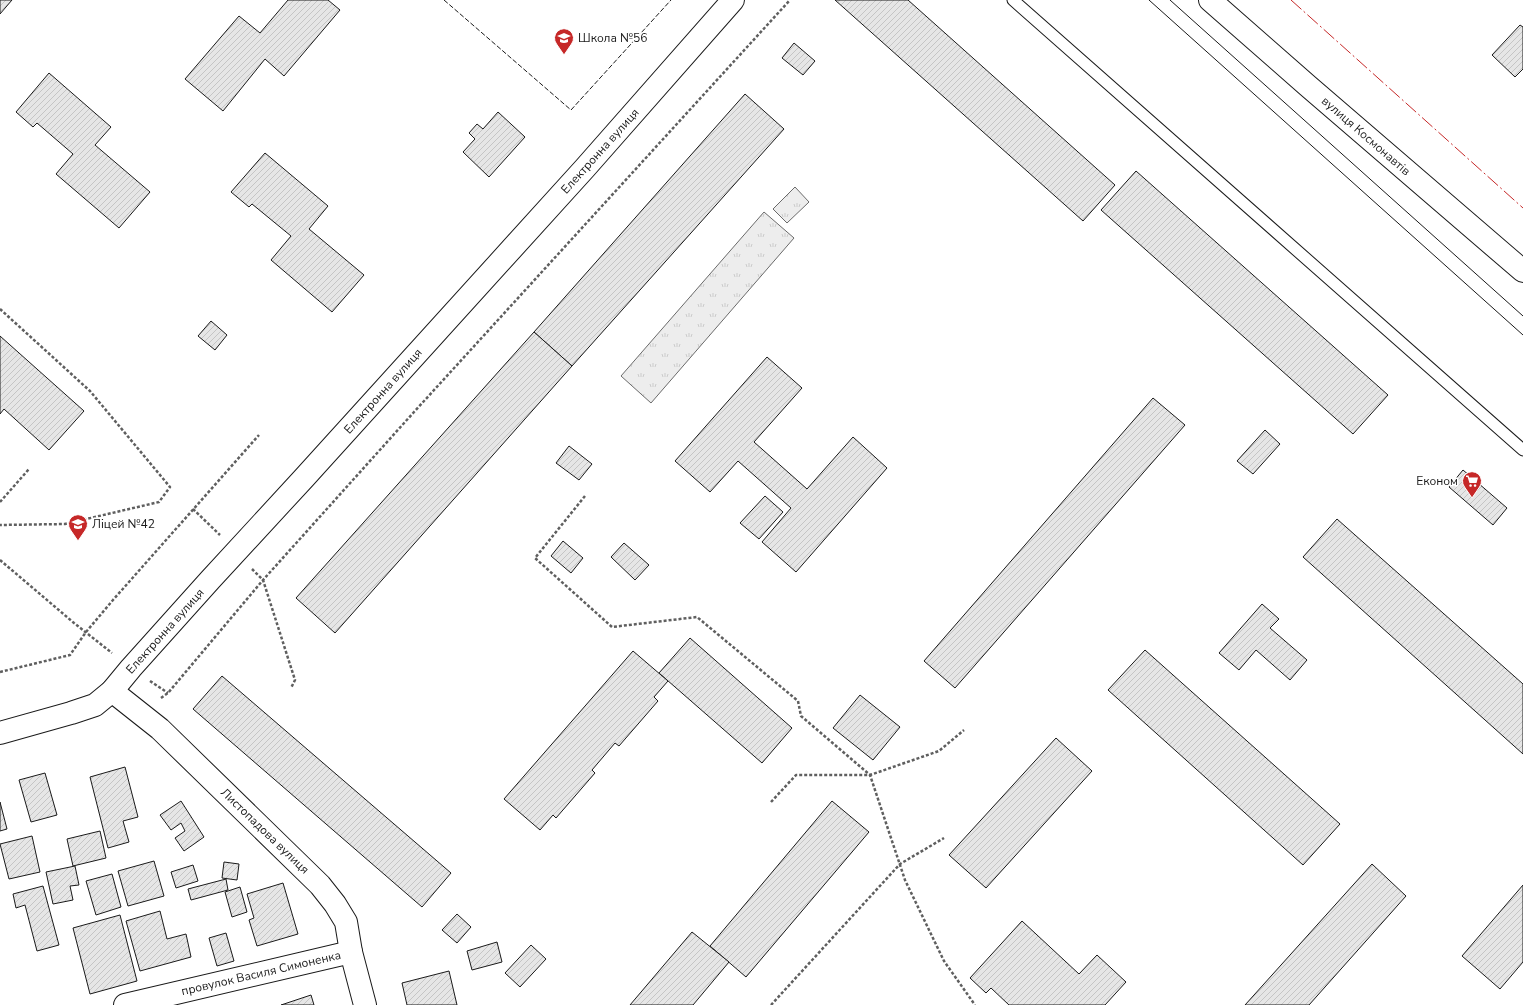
<svg xmlns="http://www.w3.org/2000/svg" width="1523" height="1005" font-family="'Nunito Sans',sans-serif">
<style>
.park{fill:url(#park-tufts);stroke:#6a6a6a}
.building{fill:url(#building-hatch);stroke:#1a1a1a}
.lines{fill:none;stroke-linecap:round;stroke-linejoin:round}
.lane-casing{stroke:#1a1a1a;stroke-width:13}
.street-casing{stroke:#1a1a1a;stroke-width:24}
.secondary-casing{stroke:#1a1a1a;stroke-width:24}
.path{stroke:#5f5f5f;stroke-width:2.5;stroke-dasharray:3 2;stroke-linecap:butt}
.lane{stroke:#fff;stroke-width:11}
.street{stroke:#fff;stroke-width:22}
.secondary{stroke:#fff;stroke-width:22}
.tram{stroke:#1a1a1a;stroke-width:1}
.fence{stroke:#1a1a1a;stroke-width:1;stroke-dasharray:5 2;stroke-linecap:butt}
.power{stroke:#c62828;stroke-width:1;stroke-dasharray:14 3 2 3;stroke-linecap:butt}
.labels{text-anchor:middle;dominant-baseline:central;stroke-width:3;stroke-linejoin:round;paint-order:stroke}
.poi-label{font-size:12px;fill:#1a1a1a;stroke:#fff;text-anchor:start}
.street-label{font-size:12px;fill:#1a1a1a;stroke:#fff}
</style>
<defs>
<pattern id="park-tufts" width="24" height="20" patternUnits="userSpaceOnUse"><rect width="24" height="20" fill="#ededed"/><path d="M3 7l-1-3M5 7V3M7 7l1-3M15 17l-1-3M17 17v-4M19 17l1-3" fill="none" stroke="#cbcbcb"/></pattern>
<pattern id="building-hatch" width="6" height="6" patternUnits="userSpaceOnUse"><rect width="6" height="6" fill="#e6e6e6"/><path d="M-1 1l2-2M0 6l6-6M5 7l2-2" fill="none" stroke="#c5c5c5"/></pattern>
</defs>
<rect width="100%" height="100%" fill="#fff"/>
<g class="park">
<path d="M795,187L809,202L787,223L773,209Z"/>
<path d="M764,212L794,238L651,403L621,376Z"/>
</g>
<g class="building">
<path d="M0,0H12L0,14Z"/>
<path d="M288,0H328L340,10L284,76L265,59L223,111L185,79L239,16L260,33Z"/>
<path d="M835,0H908L1115,185L1083,221Z"/>
<path d="M1520,25L1523,27V69L1515,77L1492,55Z"/>
<path d="M794,43L815,61L803,75L782,58Z"/>
<path d="M49,73L111,127L95,145L150,192L119,228L56,174L73,154L37,123L33,127L16,112Z"/>
<path d="M745,94L784,129L572,366L534,332Z"/>
<path d="M498,112L525,137L489,177L463,152L475,139L469,133L477,124L483,129Z"/>
<path d="M265,153L328,206L309,229L364,275L332,312L271,260L291,236L252,204L249,207L231,192Z"/>
<path d="M1136,171L1388,395L1353,434L1101,210Z"/>
<path d="M211,321L227,335L215,350L198,336Z"/>
<path d="M534,332L572,366L335,633L296,598Z"/>
<path d="M0,336L84,411L49,450L4,409L0,414Z"/>
<path d="M767,357L802,388L754,442L807,489L853,437L887,468L796,572L762,542L791,508L738,461L710,492L675,461Z"/>
<path d="M1153,398L1185,425L955,688L924,661Z"/>
<path d="M1265,430L1280,444L1253,474L1237,461Z"/>
<path d="M569,446L592,464L579,480L556,463Z"/>
<path d="M1463,470L1507,508L1493,525L1449,487Z"/>
<path d="M765,496L783,512L759,539L740,523Z"/>
<path d="M1337,519L1523,684V754L1303,557Z"/>
<path d="M563,541L583,558L571,573L551,556Z"/>
<path d="M624,543L649,565L635,580L611,557Z"/>
<path d="M1262,604L1279,619L1270,628L1307,660L1290,680L1256,650L1239,670L1219,653Z"/>
<path d="M690,638L792,728L762,763L659,673Z"/>
<path d="M1145,650L1340,824L1303,865L1108,690Z"/>
<path d="M633,651L668,681L654,697L658,701L619,746L615,743L592,770L595,773L556,818L553,815L540,830L504,799Z"/>
<path d="M222,676L451,873L422,907L193,709Z"/>
<path d="M860,695L900,727L873,760L833,728Z"/>
<path d="M1056,738L1092,771L986,888L949,855Z"/>
<path d="M125,767L138,817L123,821L129,842L108,848L90,777Z"/>
<path d="M45,773L57,815L31,822L19,780Z"/>
<path d="M181,801L204,837L184,851L175,838L185,831L181,823L171,830L160,815Z"/>
<path d="M832,801L869,832L746,977L710,946Z"/>
<path d="M0,802L7,829L0,831Z"/>
<path d="M100,831L106,858L73,866L67,839Z"/>
<path d="M32,836L40,872L9,879L0,844Z"/>
<path d="M154,861L164,896L128,906L118,871Z"/>
<path d="M224,862L239,864L237,880L222,878Z"/>
<path d="M1372,864L1406,896L1309,1005H1245Z"/>
<path d="M193,865L198,881L176,888L171,872Z"/>
<path d="M75,866L79,885L70,886L73,900L53,904L46,872Z"/>
<path d="M112,874L121,907L96,915L86,881Z"/>
<path d="M226,879L228,890L191,900L188,889Z"/>
<path d="M283,883L298,934L257,946L249,920L254,918L247,894Z"/>
<path d="M1523,885V962L1500,989L1462,956Z"/>
<path d="M43,886L59,945L37,951L25,905L16,908L13,894Z"/>
<path d="M240,887L247,912L232,917L225,892Z"/>
<path d="M160,911L167,939L186,934L191,957L140,971L126,921Z"/>
<path d="M457,914L471,927L457,943L442,930Z"/>
<path d="M120,915L137,981L90,994L73,928Z"/>
<path d="M1022,921L1079,974L1097,955L1126,982L1105,1005H1009L991,988L986,993L970,978Z"/>
<path d="M692,932L729,962L693,1005H630Z"/>
<path d="M226,933L234,961L217,966L209,938Z"/>
<path d="M497,942L502,962L472,970L467,951Z"/>
<path d="M531,945L546,959L520,987L505,973Z"/>
<path d="M449,971L457,1005H407L402,983Z"/>
<path d="M311,995L314,1005H281Z"/>
</g>
<g class="lines">
<g class="lane-casing">
<path id="lane" d="M1013,0L1523,450"/>
</g>
<g class="street-casing">
<g id="street">
<path d="M112,691L160,729L320,885L335,904L346,922L351,952L365,1005"/>
<path d="M125,1005L351,952"/>
</g>
</g>
<g class="secondary-casing">
<g id="secondary">
<path d="M1210,0L1308,86L1523,271"/>
<path d="M0,733L71,713L95,705L112,691L131,668L210,580L304,478L585,168L733,0"/>
</g>
</g>
<g class="path">
<path d="M0,309L90,391L170,487L159,502L65,524L0,525"/>
<path d="M585,496L535,558L612,627L697,617L798,701L801,716L870,775L905,880L944,961L975,1005"/>
<path d="M0,502L29,469"/>
<path d="M193,509L220,535"/>
<path d="M0,560L74,623L112,653"/>
<path d="M252,569L263,580L295,680L291,688"/>
<path d="M0,672L70,655L86,632L113,600L259,435"/>
<path d="M150,681L168,693"/>
<path d="M161,698L168,693L263,580L414,412L790,0"/>
<path d="M771,802L796,775H870L939,751L964,730"/>
<path d="M771,1005L900,864L944,838"/>
</g>
<use href="#lane" class="lane"/>
<use href="#street" class="street"/>
<use href="#secondary" class="secondary"/>
<g class="tram">
<path d="M1149,0L1523,335"/>
<path d="M1170,0L1523,316"/>
</g>
<path class="fence" d="M444,0L571,110L671,0"/>
<path class="power" d="M1291,0L1523,208"/>
</g>
<defs>
<g id="school-pin" transform="scale(1)"><path d="M0 17L-7.5 6A9.5 9.5 0 1 1 7.5 6Z" fill="#c62828" stroke="#fff"/><path d="M0-5L7-2L0 1L-7-2ZM-4 1L0 2.5L4 1V4Q0 6-4 4Z" fill="#fff"/></g>
<g id="supermarket-pin" transform="scale(1)"><path d="M0 17L-7.5 6A9.5 9.5 0 1 1 7.5 6Z" fill="#c62828" stroke="#fff"/><path d="M-6-5.5h2.5l.6 2H6L4.5 2H-2.5L-4.4-4H-6ZM-1.5 3.2a1.3 1.3 0 1 0 .1 0ZM3 3.2a1.3 1.3 0 1 0 .1 0Z" fill="#fff"/></g>
</defs>
<g fill-rule="evenodd">
<use href="#school-pin" x="564" y="38"/>
<use href="#supermarket-pin" x="1472" y="481"/>
<use href="#school-pin" x="78" y="524"/>
</g>
<g class="labels">
<g class="poi-label">
<text x="578" y="38">Школа №56</text>
<text x="1458" y="481" text-anchor="end">Економ</text>
<text x="92" y="524">Ліцей №42</text>
</g>
<g class="street-label">
<text transform="translate(1366 136) rotate(41)">вулиця Космонавтів</text>
<text transform="translate(600 151) rotate(-48)">Електронна вулиця</text>
<text transform="translate(383 391) rotate(-48)">Електронна вулиця</text>
<text transform="translate(165 631) rotate(-48)">Електронна вулиця</text>
<text transform="translate(265 831) rotate(44)">Листопадова вулиця</text>
<text transform="translate(261 973) rotate(-13)">провулок Василя Симоненка</text>
</g>
</g>
</svg>
